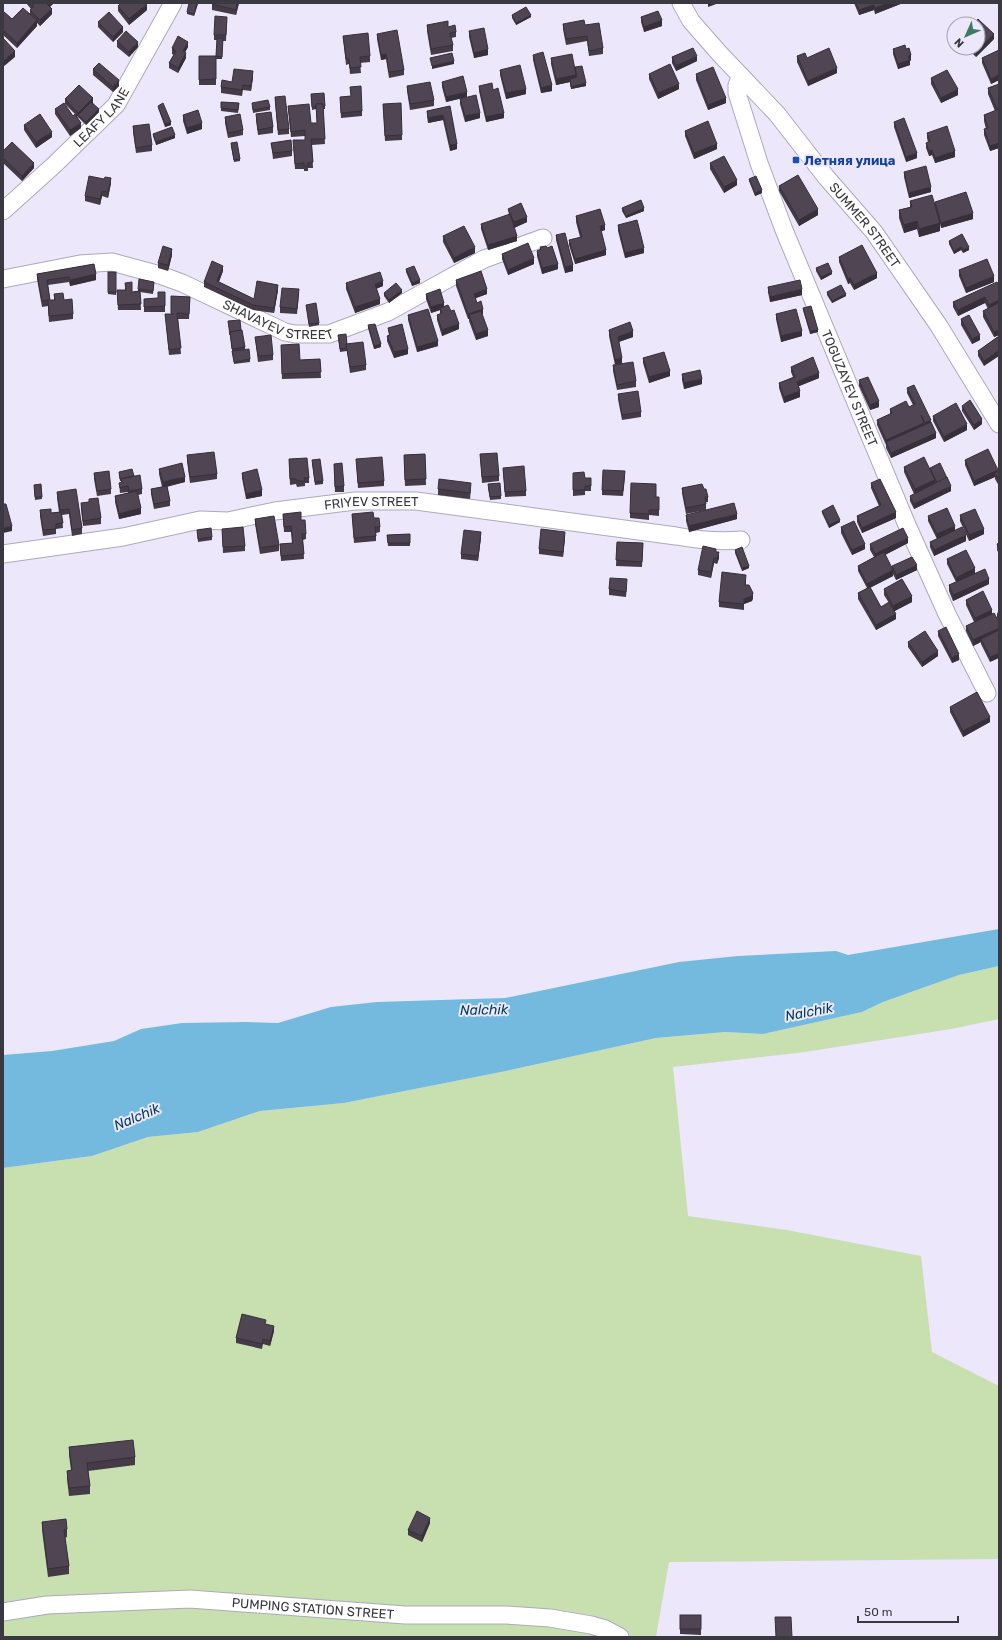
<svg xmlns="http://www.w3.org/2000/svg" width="1002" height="1640" font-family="Rubik,sans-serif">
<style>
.green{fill:#c8dfb0}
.water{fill:#74badf}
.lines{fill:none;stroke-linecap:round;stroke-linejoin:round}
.minor-casing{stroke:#ada9bb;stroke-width:19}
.minor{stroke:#fff;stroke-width:17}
.wall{fill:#443b47}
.shaded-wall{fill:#37303a}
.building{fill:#4f4553;stroke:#37303a}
.transit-dot{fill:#1a4fb4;stroke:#ece7fb;stroke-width:1.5}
.labels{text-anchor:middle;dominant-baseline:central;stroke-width:4;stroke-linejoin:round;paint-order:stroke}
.street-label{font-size:13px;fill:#3a3840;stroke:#ece7fb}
.transit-label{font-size:13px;font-weight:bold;fill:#164399;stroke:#ece7fb;text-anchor:start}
.water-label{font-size:14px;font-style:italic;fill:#003e58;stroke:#ece7fb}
</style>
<rect width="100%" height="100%" fill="#ece7fb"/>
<path class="green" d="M999,966V1019L951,1029L805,1052L673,1067L688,1216L787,1230L921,1256L932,1352L999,1386V1559L669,1562L656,1637H3V1168L92,1156L148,1137L198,1132L260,1111L344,1103L506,1071L656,1038L725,1032L763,1034L862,1012L883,1002L959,975Z"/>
<path class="water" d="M999,929V966L959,975L883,1002L862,1012L763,1034L725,1032L656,1038L506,1071L344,1103L260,1111L198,1132L148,1137L92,1156L3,1168V1055L52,1051L114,1041L141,1029L182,1023L246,1022L278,1023L331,1007L377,1002L505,998L679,962L738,956L836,951L848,955Z"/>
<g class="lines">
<g class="minor-casing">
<g id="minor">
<path id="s1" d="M681,3L691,21L720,54L777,114L826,177L874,232L939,326L999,424"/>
<path id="s2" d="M741,76L737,85V93L759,163L784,230L907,525L947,614L987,693"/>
<path id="s3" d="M3,211L53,166L116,105L173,3"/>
<path id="s4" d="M3,279L80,264L112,262L160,275L182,283L285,332L295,334H329L388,312L484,259L543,238"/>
<path id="s5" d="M3,554L123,537L200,520L228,521L275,511L355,501H416L676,536C698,540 719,542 741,540"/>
<path id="s6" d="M3,1612L47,1605L190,1599L405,1615H506L550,1618L591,1625L605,1629L620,1637"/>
</g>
</g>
<use href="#minor" class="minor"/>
</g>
<g class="wall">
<path d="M26,3H54L50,7L52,14L40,26L37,23V26L17,48L3,35V11L12,19L30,14V10L31,9Z"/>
<path d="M198,3L194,16L187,14V12Z"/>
<path d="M212,3H239L236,15L212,10Z"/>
<path d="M854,3H903L875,14L874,10L859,15Z"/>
<path d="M118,6L147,10L129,25L118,11Z"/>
<path d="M512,15L531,17L516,25L512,18Z"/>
<path d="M227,17L226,41H223L222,59H216L217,40H214V35Z"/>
<path d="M641,17L662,26L644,32L641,22Z"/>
<path d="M98,22L123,32L113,42L98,27Z"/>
<path d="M563,24L585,25L603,48V54L589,56L587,41L566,45L563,29Z"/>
<path d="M427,25L448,27L456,32V37L451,38L453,45V51L431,55L427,31Z"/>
<path d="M469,31L488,55L474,58L469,37Z"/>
<path d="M377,34L404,70V75L389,78L386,59L381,60L377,39Z"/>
<path d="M343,36L370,56V62L360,63L361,73L350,74L349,64L346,65Z"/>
<path d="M994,39L976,57L967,48H978Z"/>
<path d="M117,41L138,47L129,57L117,47Z"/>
<path d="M188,47L185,52L186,58L178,73L169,68V63L174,55L172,54V48Z"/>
<path d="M893,49H906L911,60L910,61V65L898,69L893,54Z"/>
<path d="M999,50V80L991,84L982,63V58Z"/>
<path d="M533,55L552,91L541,93L533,60Z"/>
<rect x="199" y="56" width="17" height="29"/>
<path d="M797,56L807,58L837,73L808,86L797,62Z"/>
<path d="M672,57L697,61L676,71L672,63Z"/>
<path d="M551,58L575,67L586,86L571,89L570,82L556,85L551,64Z"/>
<path d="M93,69L119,86L113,92L93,75Z"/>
<path d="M500,70L526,94L506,99L500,75Z"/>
<path d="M649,74L679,89L658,99L649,79Z"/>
<path d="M696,74L726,103L708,110L696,80Z"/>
<path d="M253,77L251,91L243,90L242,96L221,93V87L232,82Z"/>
<path d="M931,78L958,95L941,103L931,84Z"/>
<path d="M442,82L467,97L446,102L442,87Z"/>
<path d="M999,84V148L990,151L984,135V129H986L984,121V115L995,111L988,94V88Z"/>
<path d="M407,86L434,100V106L410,110L407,91Z"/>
<path d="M479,86L504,118L486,122L479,91Z"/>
<path d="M350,87L362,111V116L341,118L340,97L351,96Z"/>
<path d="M311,94L325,106V109H323L325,144L312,145L313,168H308V171H304V169H295L293,140H305V136L291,137L288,106L311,123H317L316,109L312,110Z"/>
<path d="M275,97L289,129V134L278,135L275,102Z"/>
<path d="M65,99L93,103L99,112L86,125L77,116L81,128L70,136L55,114V109L73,116L75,114L65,104Z"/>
<path d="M460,99L480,118L465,122L460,104Z"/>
<path d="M221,102L239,103L238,113L221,111Z"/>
<path d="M252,103L270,107V110L253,113Z"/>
<path d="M383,104L402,135V140L385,141Z"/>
<path d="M158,106L171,125L165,127L158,108Z"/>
<path d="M450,106L457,149L450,151L443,120L428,123L427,116V111Z"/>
<path d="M256,114L273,127V133L258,135L256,120Z"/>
<path d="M183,115L202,129L187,134L183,121Z"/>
<path d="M225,117L243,130V135L228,138L225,123Z"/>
<path d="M894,122L917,158L906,162L894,127Z"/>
<path d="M24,125L52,137L36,148L24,130Z"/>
<path d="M133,126L152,145V151L136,153L133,132Z"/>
<path d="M685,131L717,149L694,159L685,136Z"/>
<path d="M927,133L955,157L935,163L932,155L929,156L926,148V143L928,142L927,138Z"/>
<path d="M153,134L175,138L156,145L153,136Z"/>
<path d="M231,143L240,159V161L234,162L231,146Z"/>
<path d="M271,143L292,151V156L273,159Z"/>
<path d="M3,151L34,168L22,181L3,163Z"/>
<path d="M710,163L737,185L724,193L710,169Z"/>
<path d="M904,172L931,192L909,198L904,177Z"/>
<path d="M749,179L762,193L755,196L749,181Z"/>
<path d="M111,183L108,198L102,196L100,205L85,201V196Z"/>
<path d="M779,186L818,215L799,226L779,191Z"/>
<path d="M910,201L935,205V202L973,219L941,228L940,224V231L919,237L917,229L904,233L899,218V210L910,207Z"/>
<path d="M622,208L644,211L626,218L622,211Z"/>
<path d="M508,209L527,222L514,228L517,241L488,250L481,229V224L509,215Z"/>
<path d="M576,216L605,230L601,231L606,255L575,264L569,245V240L580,237L576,222Z"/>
<path d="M618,225L644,253L625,258L618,231Z"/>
<path d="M556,235L573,271L565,273L556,240Z"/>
<path d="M443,236L475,253L454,263L443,242Z"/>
<path d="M949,241L969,250L963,253L961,250L954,254L949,244Z"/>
<path d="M540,247L547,248L558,269L542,274L537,256V251L540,250Z"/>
<path d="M502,254L534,264L508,275L502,259Z"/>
<path d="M172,255L168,271L158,268V263Z"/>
<path d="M839,257L877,278L854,290L850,283L848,284L839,262Z"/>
<path d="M94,264L96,280L70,286L69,282L48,285L50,300H54V294L64,300L73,314V319L49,322L48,306L42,307L37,279V274Z"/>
<path d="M816,268L832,274L821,280L816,271Z"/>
<path d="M406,269L420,283L412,286L406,272Z"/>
<path d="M959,270L994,282L966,293L959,276Z"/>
<path d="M223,271L219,282L254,299L278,290L274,313L253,310L204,287V282Z"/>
<path d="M108,272H116V295L108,294Z"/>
<path d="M456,280L487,294L475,298L483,314H482L488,336L476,340L469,321V319H468L456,286Z"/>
<path d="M125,283L132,292L138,291V289L154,285L153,294L140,292L141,310H118L117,290H125Z"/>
<path d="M346,283L383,286L376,289L380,304L355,313L346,289Z"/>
<path d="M999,286V335L994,337L983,317V311L988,309L985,303L958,316L953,307V302Z"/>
<path d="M768,287L802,295L770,302L768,292Z"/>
<path d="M165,292V312H144V299L158,298Z"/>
<path d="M827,292L846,296L832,303L827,295Z"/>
<path d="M384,293H402L389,303L384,296Z"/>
<path d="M299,294L297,314L280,313V307Z"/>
<path d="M426,294L444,307L459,329L442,336L437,320V315L440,314V310L431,313L426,299Z"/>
<path d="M171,296L190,297L189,319H178L181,354L169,355L165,314H171Z"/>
<path d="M306,305L319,323V325L309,327Z"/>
<path d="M803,308L818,332L810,334L803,310Z"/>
<path d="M776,314L802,336L781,342L776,319Z"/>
<path d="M408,315L438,346L417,352L408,320Z"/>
<path d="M961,319L980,340L972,344L961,325Z"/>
<path d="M228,321L241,330L245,347V350L250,359V362L234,364Z"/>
<path d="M368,325L381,347L374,349L368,328Z"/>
<path d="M388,328L408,354L394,358L387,341V336H389Z"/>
<path d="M609,330L633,337L619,342L622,364H619L636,381V387L617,390L613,371V365H615L609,336Z"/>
<path d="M338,335L347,344L366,365V370L350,373L347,351L340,352Z"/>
<path d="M999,336L984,366L978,356V351Z"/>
<path d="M255,337L273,355V360L258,362Z"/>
<path d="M281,350L300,360L320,359L321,378L282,379Z"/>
<path d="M643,358L670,376L649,383L643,363Z"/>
<path d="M791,367L819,378L799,386L800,397L784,403L779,388V383L793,377L791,372Z"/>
<path d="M682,374L702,384L684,389L682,380Z"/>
<path d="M859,380L879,407L870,410L859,386Z"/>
<path d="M907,388L931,423L936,438L891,458L886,448V445L877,425V420L890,414V409L909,407L913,405L907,393Z"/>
<path d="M618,394L641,412V417L622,420L618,399Z"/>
<path d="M962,406L982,424L974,430L962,411Z"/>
<path d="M933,416L967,430L944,442L933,421Z"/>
<path d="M425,454L426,485L405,486L404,455Z"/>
<path d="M480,454L499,476V481L482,483Z"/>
<path d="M187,455L217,474V479L190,483L187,461Z"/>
<path d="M289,459L309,478V483H305V486L297,487L296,484L290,485Z"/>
<path d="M356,459L384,481V486L358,488Z"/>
<path d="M965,460L998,472L999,471V486L995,479V477L974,486L965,465Z"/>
<path d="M312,462L323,481V484L315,485Z"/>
<path d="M334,464L344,486V492H335Z"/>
<path d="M904,467L930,470V468L951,491L914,509L910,501V496L914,494L904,472Z"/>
<path d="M503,468L526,491V496L505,497Z"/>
<path d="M159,469L185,482L167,486L170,501V506L154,509L151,494V489L162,487L159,474Z"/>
<path d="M119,472L134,476L142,489V494L138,495L141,514L119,519L115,502V496L128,493V492L120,493L119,483L121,482V481H120Z"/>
<path d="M94,473L111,489V494L97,496L94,479Z"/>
<path d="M242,473L262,496L246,499L242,478Z"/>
<path d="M573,473L585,478L591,486V491H585V495L573,496Z"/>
<path d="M625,476L623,496L602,495V490Z"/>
<path d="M871,483L896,518L862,533L857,522V516L879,506L871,488Z"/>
<path d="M41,484L42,499L35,500L34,485Z"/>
<path d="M488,487L501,496V499L490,500Z"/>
<path d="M682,488L704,489L708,497V502H706V510L686,514L682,493Z"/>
<path d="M438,489H471L470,499L438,495Z"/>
<path d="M57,492L82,528V534L72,536L69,514L62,515L63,528L56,529V534L43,536L40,516V510L51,513L59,512L57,498Z"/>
<path d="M656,497L659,503V516L649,515V520L630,518V513Z"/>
<path d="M89,499L101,518V524L83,526L81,509V503L89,502Z"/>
<path d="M822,511L840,522L829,528L822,513Z"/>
<path d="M283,514L301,520L306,534V539L303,540L304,559L281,561L280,544L292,543L291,532H284Z"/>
<path d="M352,514L374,518L380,527V532L376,533V541L354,543Z"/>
<path d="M686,515L737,519L689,532L686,521Z"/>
<path d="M960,515L984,534L969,541L960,521Z"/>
<path d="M928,516L955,530L966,541L934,556L930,547V542L937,539L928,521Z"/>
<path d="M255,519L279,545V551L260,554L255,524Z"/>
<path d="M841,527L865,549L852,555L841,533Z"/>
<path d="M222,529L245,546V551L223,553Z"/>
<path d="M197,530L212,537V540L198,542Z"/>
<path d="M410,534V546H388L387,535Z"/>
<path d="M481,537L478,561L461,559V554Z"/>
<path d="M565,537L563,557L539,554V549Z"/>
<path d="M617,542L643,543L642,567L616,566Z"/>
<path d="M908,543L885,555L892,568V566L917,570L896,580L893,574V576L870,588L881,607L889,603L884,595V589L912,602L894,611L896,619L876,630L858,599V593L867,588L858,571V566L874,557L870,550V544Z"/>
<path d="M999,543V554L997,550V544Z"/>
<path d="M735,550L749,568L742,571L735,553Z"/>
<path d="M716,552L719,558L717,564L714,563L711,578L698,575V570Z"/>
<path d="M947,559L975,573L989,584L953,601L949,591V585L956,582L947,564Z"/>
<path d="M746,580V585L753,598L752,601L744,604V610L719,607V602Z"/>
<path d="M627,585L626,597L609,595V589Z"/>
<path d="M966,600L992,610L990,662L981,644V642L973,646L966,631V626L974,622L966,605Z"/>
<path d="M999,612V622L997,618V613Z"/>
<path d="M938,631L959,660L952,663L938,636Z"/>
<path d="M908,642L938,656L922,667L908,647Z"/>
<path d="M950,707L990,722L963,737L950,712Z"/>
<path d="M266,1324L274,1331L270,1346L263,1344L262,1349L236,1343V1338Z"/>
<path d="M69,1447L135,1457V1465L88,1471L90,1486V1494L69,1496L67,1479V1471L71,1470L69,1455Z"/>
<path d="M42,1522L67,1529V1537L65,1538L69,1566V1574L48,1577L42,1530Z"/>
<path d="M430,1523L422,1542L408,1535V1530Z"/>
<path d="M680,1615H701V1635L680,1634Z"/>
</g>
<g class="shaded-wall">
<path d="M49,3H54L49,7Z"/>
<path d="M197,3L198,4L194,16V14Z"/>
<path d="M237,3H239L236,15V10Z"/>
<path d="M708,3H719L708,7Z"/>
<path d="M889,3H903L875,14V8Z"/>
<path d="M147,4V10L129,25V19Z"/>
<path d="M874,5V10L859,15V10Z"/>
<path d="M52,9V14L40,26V20Z"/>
<path d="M531,15V17L516,25V23Z"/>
<path d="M37,20V26L17,48V43Z"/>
<path d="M662,20V26L644,32V27Z"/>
<path d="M123,27V32L113,42V37Z"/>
<path d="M994,34V39L976,57V52Z"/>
<path d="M138,42V47L129,57V52Z"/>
<path d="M188,42V47L183,56V51Z"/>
<path d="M488,49V55L474,58V53Z"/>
<path d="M15,51V57L3,67V61Z"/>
<path d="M186,53V58L178,73V68Z"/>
<path d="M386,54V59L381,60V55Z"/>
<path d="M911,55V60L910,61V65L898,69V64L908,56Z"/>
<path d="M697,56V61L676,71V66Z"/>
<path d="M454,61V64L432,69V66Z"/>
<path d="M837,68V73L808,86V81Z"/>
<path d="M253,71V77L251,91V86Z"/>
<path d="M576,75V80L570,79V82L556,85V79Z"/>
<path d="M999,75V80L991,84V79Z"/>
<path d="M119,80V86L113,92V87Z"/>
<path d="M586,83V86L571,89V87Z"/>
<path d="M679,84V89L658,99V93Z"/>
<path d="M552,85V91L541,93V88Z"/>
<path d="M526,89V94L506,99V93Z"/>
<path d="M958,89V95L941,103V98Z"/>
<path d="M467,92V97L446,102V97Z"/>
<path d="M93,98V104L78,115V113Z"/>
<path d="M726,98V103L708,110V105Z"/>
<path d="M99,109V112L86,125V122Z"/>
<path d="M480,113V118L465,122V116Z"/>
<path d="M504,113V118L486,122V117Z"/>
<path d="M443,115V120L428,123V118Z"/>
<path d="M171,122V125L165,127V124Z"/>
<path d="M81,123V128L70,136V130Z"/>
<path d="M202,123V129L187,134V128Z"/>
<path d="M52,132V137L36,148V142Z"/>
<path d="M175,135V138L156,145V142Z"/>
<path d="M999,143V148L990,151V146Z"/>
<path d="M457,144V149L450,151V145Z"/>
<path d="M717,144V149L694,159V153Z"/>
<path d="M932,150V155L929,156V151Z"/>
<path d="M955,151V157L935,163V158Z"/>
<path d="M917,153V158L906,162V157Z"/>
<path d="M34,163V168L22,181V176Z"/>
<path d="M111,178V183L108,198V192Z"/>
<path d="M737,180V185L724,193V187Z"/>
<path d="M931,187V192L909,198V193Z"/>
<path d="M762,190V193L755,196V193Z"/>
<path d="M102,191V196L100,205V199Z"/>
<path d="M644,208V211L626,218V216Z"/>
<path d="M818,209V215L799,226V220Z"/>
<path d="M973,213V219L941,228V223Z"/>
<path d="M527,217V222L514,228V222Z"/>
<path d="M917,221V229L904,233V225Z"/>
<path d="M940,223V231L919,237V229Z"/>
<path d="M605,225V230L600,232V226Z"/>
<path d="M517,236V241L488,250V245Z"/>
<path d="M475,247V253L454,263V258Z"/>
<path d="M961,247V250L954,254V251Z"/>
<path d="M969,247V250L963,253V250Z"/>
<path d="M644,248V253L625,258V253Z"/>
<path d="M172,249V255L168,271V265Z"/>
<path d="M606,250V255L575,264V259Z"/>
<path d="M534,258V264L508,275V270Z"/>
<path d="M558,264V269L542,274V268Z"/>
<path d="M573,265V271L565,273V267Z"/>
<path d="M223,266V271L217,286V281Z"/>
<path d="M832,272V274L821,280V277Z"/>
<path d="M877,273V278L854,290V285Z"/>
<path d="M96,274V280L70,286V280Z"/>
<path d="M994,276V282L966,293V288Z"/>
<path d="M850,278V283L848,284V279Z"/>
<path d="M420,280V283L412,286V283Z"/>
<path d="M383,281V286L375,289V284Z"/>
<path d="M278,285V290L274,313V308Z"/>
<path d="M487,289V294L474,299V294Z"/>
<path d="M802,289V295L770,302V297Z"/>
<path d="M402,290V293L389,303V300Z"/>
<path d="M846,294V296L832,303V301Z"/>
<path d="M985,297V303L958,316V310Z"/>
<path d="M380,299V304L355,313V307Z"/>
<path d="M999,300V305L989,310V305Z"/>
<path d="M444,303V308H440V310L431,313V307Z"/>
<path d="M483,309V314L471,318L469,315V319H468V314Z"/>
<path d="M459,324V329L442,336V330Z"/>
<path d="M488,330V336L476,340V334Z"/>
<path d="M818,330V332L810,334V331Z"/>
<path d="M999,330V335L994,337V332Z"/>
<path d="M633,331V337L618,342V337Z"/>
<path d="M802,331V336L781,342V336Z"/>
<path d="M980,335V340L972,344V339Z"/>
<path d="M438,341V346L417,352V347Z"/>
<path d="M381,344V347L374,349V346Z"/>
<path d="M408,349V354L394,358V352Z"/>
<path d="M999,350V356L984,366V361Z"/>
<path d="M622,358V364L615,366V360Z"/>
<path d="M670,371V376L649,383V377Z"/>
<path d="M819,373V378L797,387V382Z"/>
<path d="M702,379V384L684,389V383Z"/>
<path d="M800,391V397L784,403V397Z"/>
<path d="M879,401V407L870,410V405Z"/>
<path d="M982,419V424L974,430V425Z"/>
<path d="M931,420V426L925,429V423Z"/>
<path d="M924,423V428L886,442V445V440Z"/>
<path d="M967,424V430L944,442V437Z"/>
<path d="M936,433V438L891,458V453Z"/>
<path d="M998,470V475L995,473V477L974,486V481Z"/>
<path d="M185,477V482L163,488V482Z"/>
<path d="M935,480V485L915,495V489Z"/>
<path d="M951,486V491L914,509V504Z"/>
<path d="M262,490V496L246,499V494Z"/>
<path d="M141,508V514L119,519V514Z"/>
<path d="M896,512V518L862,533V528Z"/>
<path d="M737,514V519L689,532V526Z"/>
<path d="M840,520V522L829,528V525Z"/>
<path d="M12,526V531L3,533V528Z"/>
<path d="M955,526V531L937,540V534Z"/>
<path d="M984,529V534L969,541V535Z"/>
<path d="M481,532V537L478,561V556Z"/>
<path d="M565,532V537L563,557V552Z"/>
<path d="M966,535V541L934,556V550Z"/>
<path d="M908,538V543L875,560V554Z"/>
<path d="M865,544V549L852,555V550Z"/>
<path d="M719,552V558L717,564V559Z"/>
<path d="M714,558V563L711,578V572Z"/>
<path d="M917,565V570L896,580V575Z"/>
<path d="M749,566V568L742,571V568Z"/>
<path d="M975,568V574L956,583V578Z"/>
<path d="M893,570V576L867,589V584Z"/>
<path d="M989,579V584L953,601V595Z"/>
<path d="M753,593V598L752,601L744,604V610V599Z"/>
<path d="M912,596V602L893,612V606Z"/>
<path d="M992,610V615L975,624V618Z"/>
<path d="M896,614V619L876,630V625Z"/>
<path d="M999,628V633L981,639V642L973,646V640Z"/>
<path d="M938,651V656L922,667V662Z"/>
<path d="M999,653V658L990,662V657Z"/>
<path d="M959,654V660L952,663V658Z"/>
<path d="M990,717V722L963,737V731Z"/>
<path d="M274,1326V1331L270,1346V1341Z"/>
<path d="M430,1518V1523L422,1542V1536Z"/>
</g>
<g class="building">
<path d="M31,3H46L52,9L40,20L30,10L34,6Z"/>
<path d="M121,3H146L147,4L129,19L118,6Z"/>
<path d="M189,3H197L194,14L187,12Z"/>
<path d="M212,3H237L236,10L212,4Z"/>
<path d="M856,3H889L875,8L874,5L859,10Z"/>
<path d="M526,7L531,15L516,23L512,15Z"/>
<path d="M23,8L37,20L17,43L3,30V11L12,19Z"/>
<path d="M658,11L662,20L644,27L641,17Z"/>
<path d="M109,12L123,27L113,37L98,22Z"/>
<path d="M215,16L227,17L226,35H214Z"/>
<path d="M978,19L994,34L976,52L973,48H978V24H973Z"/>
<path d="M584,20L585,25L599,23L603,48L589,51L587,36L566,39L563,24Z"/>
<path d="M448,21V27L455,25L456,32L450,33L453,45L431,49L427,25Z"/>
<path d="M484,28L488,49L474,53L469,31Z"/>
<path d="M397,30L404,70L389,72L386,54L381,55L377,34Z"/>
<path d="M126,31L138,42L129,52L117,41Z"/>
<path d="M368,33L370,56L360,57L361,67L350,68L349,59H346L343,36Z"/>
<path d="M178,36L188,42L183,51L186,53L178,68L169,63L176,51L172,48Z"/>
<path d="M3,38L15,51L3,61Z"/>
<path d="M217,38H223L222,57L216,56Z"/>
<path d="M905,45L906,49L909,48L911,55L908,56L910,60L898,64L893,49Z"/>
<path d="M693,48L697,56L676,66L672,57Z"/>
<path d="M829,48L837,68L808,81L797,56L805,53L807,58Z"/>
<path d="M999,50V75L991,79L982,58Z"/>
<path d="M543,52L552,85L541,88L533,55Z"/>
<path d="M452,53L454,61L432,66L430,58Z"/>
<path d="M572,54L576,75L556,79L551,58Z"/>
<path d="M199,56H216V79L199,80Z"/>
<path d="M99,63L119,80L113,87L93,69Z"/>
<path d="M670,64L679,84L658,93L649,74Z"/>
<path d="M520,65L526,89L506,93L500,70Z"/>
<path d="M582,66L586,83L571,87L570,79L577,77L575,67Z"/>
<path d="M713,67L726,98L708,105L696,74Z"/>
<path d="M234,69L253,71L251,86L243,85L242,90L221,87L222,80L232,82Z"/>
<path d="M947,70L958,89L941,98L931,78Z"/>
<path d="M463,76L467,92L446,97L442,82Z"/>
<path d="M430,82L434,100L410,104L407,86Z"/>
<path d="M492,83L493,90L498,88L504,113L486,117L479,86Z"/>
<path d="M999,84V108L997,109L988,88Z"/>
<path d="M79,85L93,98L78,113L65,99Z"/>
<path d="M361,86L362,111L341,113L340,97L351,96L350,87Z"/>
<path d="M324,93L325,106H323V104H316V107H312L311,94Z"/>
<path d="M476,95L480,113L465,116L460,99Z"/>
<path d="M285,96L289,129L278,130L275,97Z"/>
<path d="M268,100L270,107L253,110L252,103Z"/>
<path d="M91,102L99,109L86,122L78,115Z"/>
<path d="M221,102L239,103L238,110L221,108Z"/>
<path d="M64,103L73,116L75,114L81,123L70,130L55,109Z"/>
<path d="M163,103L171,122L165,124L158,106Z"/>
<path d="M401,103L402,135L385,136L383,104Z"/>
<path d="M309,104L311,123H317L316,104H323L325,139H311L313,162L308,163V166H304V163L295,164L293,140H305V130L291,132L288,106Z"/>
<path d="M450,106L457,144L450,145L443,115L428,118L427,111Z"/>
<path d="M999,109V143L990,146L984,129L988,128L984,115Z"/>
<path d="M198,110L202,123L187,128L183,115Z"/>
<path d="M271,112L273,127L258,130L256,114Z"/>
<path d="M40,114L52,132L36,142L24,125Z"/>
<path d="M240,114L243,130L228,133L225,117Z"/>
<path d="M904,118L917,153L906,157L894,122Z"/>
<path d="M708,121L717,144L694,153L685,131Z"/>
<path d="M149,124L152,145L136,148L133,126Z"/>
<path d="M947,126L955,151L935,158L932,150L929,151L926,143L930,141L927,133Z"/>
<path d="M172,127L175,135L156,142L153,134Z"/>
<path d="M291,140L292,151L273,153L271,143Z"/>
<path d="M12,142L34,163L22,176L3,158V151Z"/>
<path d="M237,142L240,159L234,160L231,143Z"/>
<path d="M724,156L737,180L724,187L710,163Z"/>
<path d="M926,166L931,187L909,193L904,172Z"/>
<path d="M798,175L818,209L799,220L779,186Z"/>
<path d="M89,176L104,179L105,177L111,178L108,192L102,191L100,199L85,196Z"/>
<path d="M756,176L762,190L755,193L749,179Z"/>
<path d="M966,192L973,213L941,223L935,202Z"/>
<path d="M932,195L940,223L919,229L917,221L904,225L899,210L912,207L910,201Z"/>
<path d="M641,200L644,208L626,216L622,208Z"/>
<path d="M521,203L527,217L514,222L508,209Z"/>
<path d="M600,209L605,225L600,226L606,250L575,259L569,240L582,237L576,216Z"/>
<path d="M510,214L517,236L488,245L481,224Z"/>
<path d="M637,220L644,248L625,253L618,225Z"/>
<path d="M464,226L475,247L454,258L443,236Z"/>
<path d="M565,233L573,265L565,267L556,235Z"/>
<path d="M962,234L969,247L963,250L961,247L954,251L949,241Z"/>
<path d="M528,243L534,258L508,270L502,254Z"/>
<path d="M862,245L877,273L854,285L850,278L848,279L839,257Z"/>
<path d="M163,246L172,249L168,265L158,263Z"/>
<path d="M546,246L547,248L552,246L558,264L542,268L537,251L541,249L540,247Z"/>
<path d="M987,259L994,276L966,288L959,270Z"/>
<path d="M212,261L223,266L217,281L254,299L257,281L278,285L274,308L253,305L204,282Z"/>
<path d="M828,263L832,272L821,277L816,268Z"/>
<path d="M94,264L96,274L70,280L69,277L47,280L50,300H55L54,294L63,293L64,300L72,299L73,314L49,316L48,300L42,301L37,274Z"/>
<path d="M414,266L420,280L412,283L406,269Z"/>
<path d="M481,271L487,289L474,294L477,303L481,301L483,309L468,314L456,280Z"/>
<rect x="108" y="272" width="8" height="20"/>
<path d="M380,272L383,281L375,284L380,299L355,307L346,283Z"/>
<path d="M139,279L154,282L153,291L138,289Z"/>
<path d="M800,280L802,289L770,297L768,287Z"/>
<path d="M132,282V292L140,291L141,304L118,305L117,290H126L125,283Z"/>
<path d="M997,282L999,286V300L989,305L985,297L958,310L953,302Z"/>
<path d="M396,283L402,290L389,300L384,293Z"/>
<path d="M841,285L846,294L832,301L827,292Z"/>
<path d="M282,288L299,289L297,309L280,307Z"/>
<path d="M440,289L444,303L431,307L426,294Z"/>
<path d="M158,292H165V306L144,307V299L158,298Z"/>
<path d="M171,296L190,297L189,314L177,313L181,348L169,350L165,314H173L171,313Z"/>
<path d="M316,303L319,323L309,324L306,305Z"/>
<path d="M998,303L999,304V330L994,332L983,311Z"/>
<path d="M448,305L451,311L454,310L459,324L442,330L437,315L442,313L440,308Z"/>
<path d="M811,306L818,330L810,331L803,308Z"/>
<path d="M428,309L438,341L417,347L408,315Z"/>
<path d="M796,309L802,331L781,336L776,314Z"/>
<path d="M481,311L488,330L476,334L469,315Z"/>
<path d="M969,315L980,335L972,339L961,319Z"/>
<path d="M240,320L241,330L230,332V335L228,321Z"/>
<path d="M630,322L633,331L618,337L622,358L615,360L609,330Z"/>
<path d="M375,324L381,344L374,346L368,325Z"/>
<path d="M402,324L408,349L394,352L387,336L390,335L388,328Z"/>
<path d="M242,330L245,347L232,349L230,332Z"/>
<path d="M346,334L347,344H346V348L340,349L338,335Z"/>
<path d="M271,335L273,355L258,356L255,337Z"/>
<path d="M999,336V350L984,361L978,351Z"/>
<path d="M363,342L366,365L350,367L346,344Z"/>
<path d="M299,344L300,360L320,359L321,372L282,374L281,345Z"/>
<path d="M249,349L250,359L234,362L232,351Z"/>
<path d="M664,352L670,371L649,377L643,358Z"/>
<path d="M813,357L819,373L797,382L800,391L784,397L779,383L795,377L791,367Z"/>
<path d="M633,362L636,381L617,385L613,365Z"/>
<path d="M700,370L702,379L684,383L682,374Z"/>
<path d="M868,377L879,401L870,405L859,380Z"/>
<path d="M914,385L931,420L925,423L921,415L924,423L886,440L877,420L892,413L890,409L906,401L909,407L915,404L907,388Z"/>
<path d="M638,391L641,412L622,415L618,394Z"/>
<path d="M970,400L982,419L974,425L962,406Z"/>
<path d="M956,403L967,424L944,437L933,416Z"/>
<path d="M931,422L936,433L891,453L886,442Z"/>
<path d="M988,449L998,470L974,481L965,460Z"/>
<path d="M214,452L217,474L190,477L187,455Z"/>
<path d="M497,453L499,476L482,477L480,454Z"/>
<path d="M425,454L426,479L405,480L404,455Z"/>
<path d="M382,457L384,481L358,483L356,459Z"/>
<path d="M924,457L935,480L915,489L904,467Z"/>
<path d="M307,458L309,478H304L305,481H297L296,479H290L289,459Z"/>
<path d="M320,459L323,481L315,482L312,460Z"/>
<path d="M182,463L185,477L163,482L159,469Z"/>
<path d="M342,463L344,486L335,487L334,464Z"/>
<path d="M940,463L947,478L937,483L930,468Z"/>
<path d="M524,466L526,491L505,492L503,468Z"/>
<path d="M132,469L134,476L120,479L119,472Z"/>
<path d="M257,469L262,490L246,494L242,473Z"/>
<path d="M603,470L625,471L623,491L602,490Z"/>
<path d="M109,471L111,489L97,491L94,473Z"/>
<path d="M999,471V480L995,473Z"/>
<path d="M584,472L585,478H591V486H585V490H573V473Z"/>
<path d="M140,475L142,489L129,491L128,486L120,488L119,483L122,482L121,479Z"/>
<path d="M947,477L951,486L914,504L910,496Z"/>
<path d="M439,479L471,483L470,493L438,489Z"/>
<path d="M880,479L896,512L862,528L857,516L881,505L871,483Z"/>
<path d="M500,483L501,496L490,497L488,484Z"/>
<path d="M631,483L656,484V497H659V510H649V514L630,513Z"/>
<path d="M41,484L42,497H35L34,485Z"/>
<path d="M702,484L704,489H706L708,497H705L706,504L686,508L682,488Z"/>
<path d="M167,486L170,501L154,504L151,489Z"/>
<path d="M76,489L82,528L72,530L69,509L60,510L57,492Z"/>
<path d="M137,491L141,508L119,514L115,496Z"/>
<path d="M98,498L101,518L83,521L81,503L89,502V499Z"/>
<path d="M734,503L737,514L689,526L686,515Z"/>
<path d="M3,504H6L12,526L3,528Z"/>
<path d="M833,505L840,520L829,525L822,511Z"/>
<path d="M947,508L955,526L937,534L928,516Z"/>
<path d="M51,509V513L61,512L63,523L56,524V529L43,530L40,510Z"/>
<path d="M975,509L984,529L969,535L960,515Z"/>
<path d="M301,512V520H305L306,534H302L304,554L281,556L280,544L293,543L291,526L284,527L283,514Z"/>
<path d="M373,512L374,518H379L380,527H375L376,536L354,538L352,514Z"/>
<path d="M274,516L279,545L260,548L255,519Z"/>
<path d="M854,521L865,544L852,550L841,527Z"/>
<path d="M243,527L245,546L223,547L222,529Z"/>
<path d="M962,527L966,535L934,550L930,542Z"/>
<path d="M211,528L212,537L198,539L197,530Z"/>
<path d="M903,528L908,538L875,554L870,544Z"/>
<path d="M541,529L565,532L563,552L539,549Z"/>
<path d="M464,530L481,532L478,556L461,554Z"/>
<path d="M410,534V543H388L387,535Z"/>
<path d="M617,542L643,543L642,562L616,560Z"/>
<path d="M999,543V549L997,544Z"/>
<path d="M703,546L716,549V552H719L717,559L714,558L711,572L698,570Z"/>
<path d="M742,547L749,566L742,568L735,550Z"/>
<path d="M966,550L975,568L956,578L947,559Z"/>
<path d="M884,552L893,570L867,584L858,566Z"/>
<path d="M912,557L917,565L896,575L892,566Z"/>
<path d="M985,569L989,579L953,595L949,585Z"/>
<path d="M722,572L746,575L745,585H749L753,593L752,596L744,599V604L719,602Z"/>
<path d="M610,578L627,579L626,592L609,589Z"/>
<path d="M902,579L912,596L893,606L884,589Z"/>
<path d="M870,587L881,607L889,602L896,614L876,625L858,593Z"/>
<path d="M983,591L992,610L975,618L966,600Z"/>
<path d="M994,613L999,622V628L973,640L966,626Z"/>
<path d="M946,627L959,654L952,658L938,631Z"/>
<path d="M999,630V653L990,657L981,639Z"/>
<path d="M925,631L938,651L922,662L908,642Z"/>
<path d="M977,692L990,717L963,731L950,707Z"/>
<path d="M242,1314L266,1320L265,1324L274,1326L270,1341L263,1339L262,1344L236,1338Z"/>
<path d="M133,1440L135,1457L87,1463L90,1486L69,1488L67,1471L72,1470L69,1447Z"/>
<path d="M417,1511L430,1518L422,1536L408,1530Z"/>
<path d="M66,1519L67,1529L64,1530L69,1566L48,1569L42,1522Z"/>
<rect x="680" y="1615" width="21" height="14"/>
<path d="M775,1617H791L792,1637H776Z"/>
</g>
<rect class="transit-dot" x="792" y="156" width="8" height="8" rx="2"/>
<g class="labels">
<g class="street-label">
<text stroke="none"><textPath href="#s3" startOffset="136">LEAFY LANE</textPath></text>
<text stroke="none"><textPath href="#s1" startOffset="289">SUMMER STREET</textPath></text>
<text stroke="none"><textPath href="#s4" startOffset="288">SHAVAYEV STREET</textPath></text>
<text stroke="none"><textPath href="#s2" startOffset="334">TOGUZAYEV STREET</textPath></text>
<text stroke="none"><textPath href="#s5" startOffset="373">FRIYEV STREET</textPath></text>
<text stroke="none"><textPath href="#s6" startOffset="311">PUMPING STATION STREET</textPath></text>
</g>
<g class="transit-label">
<text x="804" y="160">Летняя улица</text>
</g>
<g class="water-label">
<text transform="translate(484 1010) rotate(-1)">Nalchik</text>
<text transform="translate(809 1012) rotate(-11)">Nalchik</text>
<text transform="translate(137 1117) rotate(-23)">Nalchik</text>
</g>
</g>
<rect width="1002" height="1640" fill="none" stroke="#3a3840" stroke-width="8"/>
<g transform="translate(966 36) rotate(225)"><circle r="19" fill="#ece7fb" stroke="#a5a1b0"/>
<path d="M0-3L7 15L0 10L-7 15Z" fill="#3d7a65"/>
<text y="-6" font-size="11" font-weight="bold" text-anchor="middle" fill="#3a3840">N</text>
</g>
<path d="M858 1616v6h100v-6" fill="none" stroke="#3a3840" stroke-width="2"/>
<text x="864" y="1616" font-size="12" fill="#3a3840" stroke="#ece7fb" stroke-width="3" paint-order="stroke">50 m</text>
</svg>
